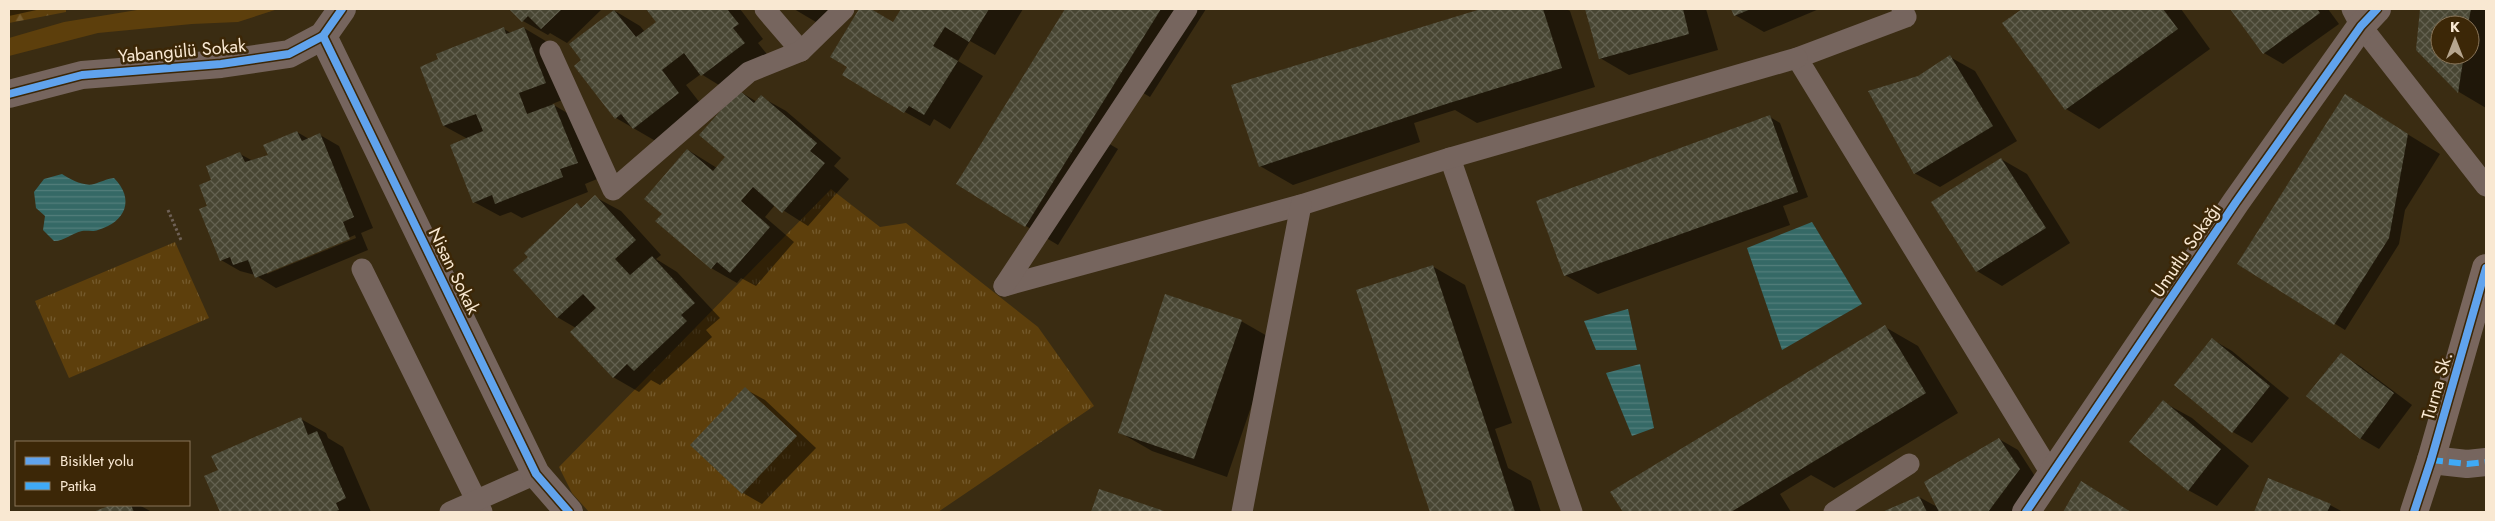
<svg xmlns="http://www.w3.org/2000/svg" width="2495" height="521" font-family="Jost,sans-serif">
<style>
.grass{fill:#5d3f0c}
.forest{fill:url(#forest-firs)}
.park{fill:url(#park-tufts)}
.water{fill:url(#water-rules)}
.shadow{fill:#0007;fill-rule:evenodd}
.building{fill:url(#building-cross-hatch)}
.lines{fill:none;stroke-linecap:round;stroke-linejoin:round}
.path{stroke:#6f6157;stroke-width:3;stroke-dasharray:2.5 2.5;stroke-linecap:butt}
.lane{stroke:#76655e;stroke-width:21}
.street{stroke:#76655e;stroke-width:28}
.secondary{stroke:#79665d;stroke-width:28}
.quiet{stroke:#3fa9f5;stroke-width:6;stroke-dasharray:12 6;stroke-linecap:butt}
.cycleway-casing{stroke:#3c2707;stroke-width:11}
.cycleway{stroke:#60a3ed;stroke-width:8}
.labels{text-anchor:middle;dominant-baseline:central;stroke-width:5;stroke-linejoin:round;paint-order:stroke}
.street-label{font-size:18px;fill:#f9e8d2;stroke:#3c2707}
</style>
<defs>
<pattern id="forest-firs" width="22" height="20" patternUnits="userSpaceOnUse" patternTransform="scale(1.25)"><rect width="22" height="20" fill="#5d3f0c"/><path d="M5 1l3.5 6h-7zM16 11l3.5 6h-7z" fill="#755b2e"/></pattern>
<pattern id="park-tufts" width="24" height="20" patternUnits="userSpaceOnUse" patternTransform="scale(1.25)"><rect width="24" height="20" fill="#5d3f0c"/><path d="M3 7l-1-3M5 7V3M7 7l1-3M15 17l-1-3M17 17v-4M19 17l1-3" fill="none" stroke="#755b2e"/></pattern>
<pattern id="water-rules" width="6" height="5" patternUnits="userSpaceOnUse" patternTransform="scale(1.25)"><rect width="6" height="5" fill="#356966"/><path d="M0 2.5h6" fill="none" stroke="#537e7b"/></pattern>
<pattern id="building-cross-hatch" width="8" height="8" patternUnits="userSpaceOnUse" patternTransform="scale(1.25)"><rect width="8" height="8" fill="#484633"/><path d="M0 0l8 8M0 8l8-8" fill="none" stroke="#636150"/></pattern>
</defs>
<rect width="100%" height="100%" fill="#3a2c12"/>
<path class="grass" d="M143,9H278L238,22L192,24L98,33L9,56V38L64,22Z"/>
<path class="forest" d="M9,9H66V12L9,23Z"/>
<g class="park">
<path d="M831,189L880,227L906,223L1038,327L1094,406L938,512H589L572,493L559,467Z"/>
<path d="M175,242L209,318L69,378L35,301Z"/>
</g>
<g class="water">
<path d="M62,174C70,179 84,187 94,184C101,182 106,179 114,178C135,199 126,222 98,230C93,232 87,230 82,231C72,233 65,241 54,241L43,230L45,216L36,208L34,192L44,179Z"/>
<path d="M1812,222L1862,304L1782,350L1747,248Z"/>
<path d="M1628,309L1637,350H1596L1584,321Z"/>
<path d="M1640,364L1654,428L1632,436L1606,373Z"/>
</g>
<g class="shadow">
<path d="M9,9H41L9,16Z"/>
<path d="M511,9H602L567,43L550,33L548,35L523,21Z"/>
<path d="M647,9H740L763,39L758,43L770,58L727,90L701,74L686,85L704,108L659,143L616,118L583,60L615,11L640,26L645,32L658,22Z"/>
<path d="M794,9H854L821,25Z"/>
<path d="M861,9H869L894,23L902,9H1023L995,55L970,41L958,61L983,76L950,129L934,119L930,126L905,112L849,67L831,56Z"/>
<path d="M1067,9H1206L1150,97L1128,84L1096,136L1118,149L1058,245L1026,226L1018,87Z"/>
<path d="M1485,9H1566L1570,11L1595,87L1477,123L1455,110L1414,123L1420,142L1293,185L1260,166L1364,47Z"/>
<path d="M1587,9H1706L1718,50L1629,75L1600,58Z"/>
<path d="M1733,9H1819L1764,32L1735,15Z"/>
<path d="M2024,9H2181L2210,49L2099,129L2066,109L2004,23Z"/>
<path d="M2232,9H2328L2339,24L2283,64L2264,53Z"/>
<path d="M2421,9H2486V108L2459,92L2417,50ZM2440,25H2470V55H2440Z"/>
<path d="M524,28L549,43L570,97L552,104L579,120L602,177L585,184L588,192L522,218L511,212L500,216L474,202L468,139L444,126L504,29L511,33Z"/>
<path d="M1950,57L1975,71L2017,141L1940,187L1914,173L1919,77Z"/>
<path d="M739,91L757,102L761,97L786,111L841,158L834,166L849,179L808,226L775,205L765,217L794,242L756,286L741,278L737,283L711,268L663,214L688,150L717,168L727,157Z"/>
<path d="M2345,96L2440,154L2405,210L2399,244L2345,330L2238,263Z"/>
<path d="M1770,117L1780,123L1808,197L1783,206L1790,225L1598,294L1565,275Z"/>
<path d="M297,132L309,139L320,135L339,146L373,228L361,233L368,250L276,288L255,275L240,271L221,260L209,206L213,181L240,154L253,161L270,155ZM355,235L356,238L267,274V272Z"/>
<path d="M2001,159L2027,174L2070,243L2002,286L1977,271Z"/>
<path d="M595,197L621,211L661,255L656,259L677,272L720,318L706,330L712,337L660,385L651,380L639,392L613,377L576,328L557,317L529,257L577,205L583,208Z"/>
<path d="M1432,266L1465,285L1512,423L1495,429L1508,468L1531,481L1541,512H1432L1358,291Z"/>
<path d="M1241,321L1274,340L1227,477L1152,451L1119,432Z"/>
<path d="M1885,327L1918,346L1958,413L1834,488L1811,475L1780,494L1791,512H1624L1612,492Z"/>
<path d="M2213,340L2232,351L2289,398L2252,443L2233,432Z"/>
<path d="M2341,355L2360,366L2412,405L2379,449L2360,438Z"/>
<path d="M745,389L765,400L816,448L762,504L743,493Z"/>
<path d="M2163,402L2192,418L2249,466L2217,506L2188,490Z"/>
<path d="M301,419L326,433L328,438L343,447L371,512H221L206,477L220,471Z"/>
<path d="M1999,439L2018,450L2038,481L2015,512H1885L1919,497L1939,508Z"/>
<path d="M2269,480L2330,505L2343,512H2256Z"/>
<path d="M2082,483L2101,494L2130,512H2064Z"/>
<path d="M1099,490L1164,512H1092Z"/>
<path d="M114,505H139L152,512H96Z"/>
</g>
<g class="building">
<path d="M509,9H562L541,29L528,16L522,22Z"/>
<path d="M646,9H727L739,24L733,28L745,43L701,76L684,53L662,70L679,93L633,129L621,114L615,119L574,66L581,60L569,44L614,10L636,37L656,22Z"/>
<path d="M859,9H871L893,22L901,9H989L969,42L945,27L933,46L958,61L924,115L909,106L904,113L842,75L847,67L830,57Z"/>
<path d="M1065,9H1161L1025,227L956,184Z"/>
<path d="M1481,9H1543L1562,68L1443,105L1259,167L1231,85Z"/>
<path d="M1585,9H1683L1689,34L1599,59Z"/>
<path d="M1731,9H1751L1734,16Z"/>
<path d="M2022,9H2163L2178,29L2065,110L2002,23Z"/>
<path d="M2230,9H2317L2320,13L2263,54Z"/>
<path d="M2420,9H2471L2468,25H2440V55H2464L2458,93L2416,50Z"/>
<path d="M504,27L506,34L524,27L546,83L519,93L527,114L554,104L578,163L560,169L563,177L495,204L492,195L473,203L450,145L483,131L476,114L443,126L420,67L438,59L436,54Z"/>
<path d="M1950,55L1993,126L1914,174L1868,91L1918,76Z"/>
<path d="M739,90L754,103L761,95L817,143L810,151L825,163L782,213L753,187L741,201L770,227L730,273L717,262L711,269L655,221L662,214L644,199L687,149L713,171L725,157L699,135Z"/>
<path d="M2345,94L2408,134L2389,238L2334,325L2237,264Z"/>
<path d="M1770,115L1798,192L1564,276L1536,201Z"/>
<path d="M297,131L302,141L320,133L354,217L343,222L350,239L255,278L248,260L233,265L230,257L220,261L199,209L207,206L199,185L211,180L206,166L240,152L245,162L268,155L263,145Z"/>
<path d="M2001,158L2046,228L1976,272L1931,202Z"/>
<path d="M595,195L636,240L615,259L630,275L652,256L695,303L681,315L687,321L634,371L627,364L613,378L570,332L596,308L583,294L557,318L513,270L528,257L524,253L577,203L581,208Z"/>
<path d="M1433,265L1498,460L1515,512H1430L1421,486L1356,290Z"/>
<path d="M1165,294L1242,320L1194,459L1118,433Z"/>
<path d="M1885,325L1926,393L1731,512H1623L1610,492Z"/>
<path d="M2212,338L2270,386L2232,433L2174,385Z"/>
<path d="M2341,353L2394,393L2360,439L2306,396Z"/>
<path d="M745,387L797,436L742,494L690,445Z"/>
<path d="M2163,400L2221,449L2188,491L2129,442Z"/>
<path d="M301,417L308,435L317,431L346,498L336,503L339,510L334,512H220L204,476L218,470L211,456Z"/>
<path d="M1999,438L2020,469L1988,512H1939L1924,482Z"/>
<path d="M2268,478L2331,504L2327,512H2254Z"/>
<path d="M2081,481L2131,512H2063Z"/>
<path d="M1099,489L1167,512H1091Z"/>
<path d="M1919,496L1927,512H1882Z"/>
<path d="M111,505H131L134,512H93Z"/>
</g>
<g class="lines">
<path class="path" d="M168,210L181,240"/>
<g class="lane">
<path d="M765,9L801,51"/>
<path d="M1902,9L1906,17L1797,58L2052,475"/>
<path d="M2352,9L2361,26L2486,186"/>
<path d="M550,51L613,190L749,72L801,51L844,9"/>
<path d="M1450,158L1572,512"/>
<path d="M362,269L482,512"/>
<path d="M1004,286L1301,205L1450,158L1797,58"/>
<path d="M1004,286L1187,9"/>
<path d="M450,512L536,474"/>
<path d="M1242,512L1301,205"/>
<path d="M1834,512L1909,464"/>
</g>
<g class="street">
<path d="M323,36L536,474L569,512"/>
<path d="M9,94L82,75L221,64L289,54L323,36L342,9"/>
<path d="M2431,460L2467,464L2486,462"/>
<path d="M2026,512L2236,202L2361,26L2377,9"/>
</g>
<path class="secondary" d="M2414,512L2431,460L2486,268"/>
<path class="quiet" d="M2431,460L2467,464L2486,462"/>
<g class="cycleway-casing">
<g id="cycleway">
<path d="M323,36L536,474L569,512"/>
<path d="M9,94L82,75L221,64L289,54L323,36L342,9"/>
<path d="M2026,512L2236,202L2361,26L2377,9"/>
<path d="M2414,512L2431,460L2486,268"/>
</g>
</g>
<use href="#cycleway" class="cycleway"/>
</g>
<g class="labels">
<g class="street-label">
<text transform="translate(182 51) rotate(-5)">Yabangülü Sokak</text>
<text transform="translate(2186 250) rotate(-56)">Umutlu Sokağı</text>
<text transform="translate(454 271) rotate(64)">Nisan Sokak</text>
<text transform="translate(2437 386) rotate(-74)">Turna Sk.</text>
</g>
</g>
<rect width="2495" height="521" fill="none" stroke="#f9e8d2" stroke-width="20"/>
<rect x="15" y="441" width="175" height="65" fill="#3c2707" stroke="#887458"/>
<rect x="25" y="457" width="25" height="8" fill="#60a3ed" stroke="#887458"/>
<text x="60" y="466" font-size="15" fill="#f9e8d2">Bisiklet yolu</text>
<rect x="25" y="482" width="25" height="8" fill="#3fa9f5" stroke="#887458"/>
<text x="60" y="491" font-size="15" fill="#f9e8d2">Patika</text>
<g transform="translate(2455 40)"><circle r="24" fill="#3c2707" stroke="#887458"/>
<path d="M0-4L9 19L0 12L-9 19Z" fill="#b6a68f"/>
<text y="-8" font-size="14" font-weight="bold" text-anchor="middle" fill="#f9e8d2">K</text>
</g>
</svg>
